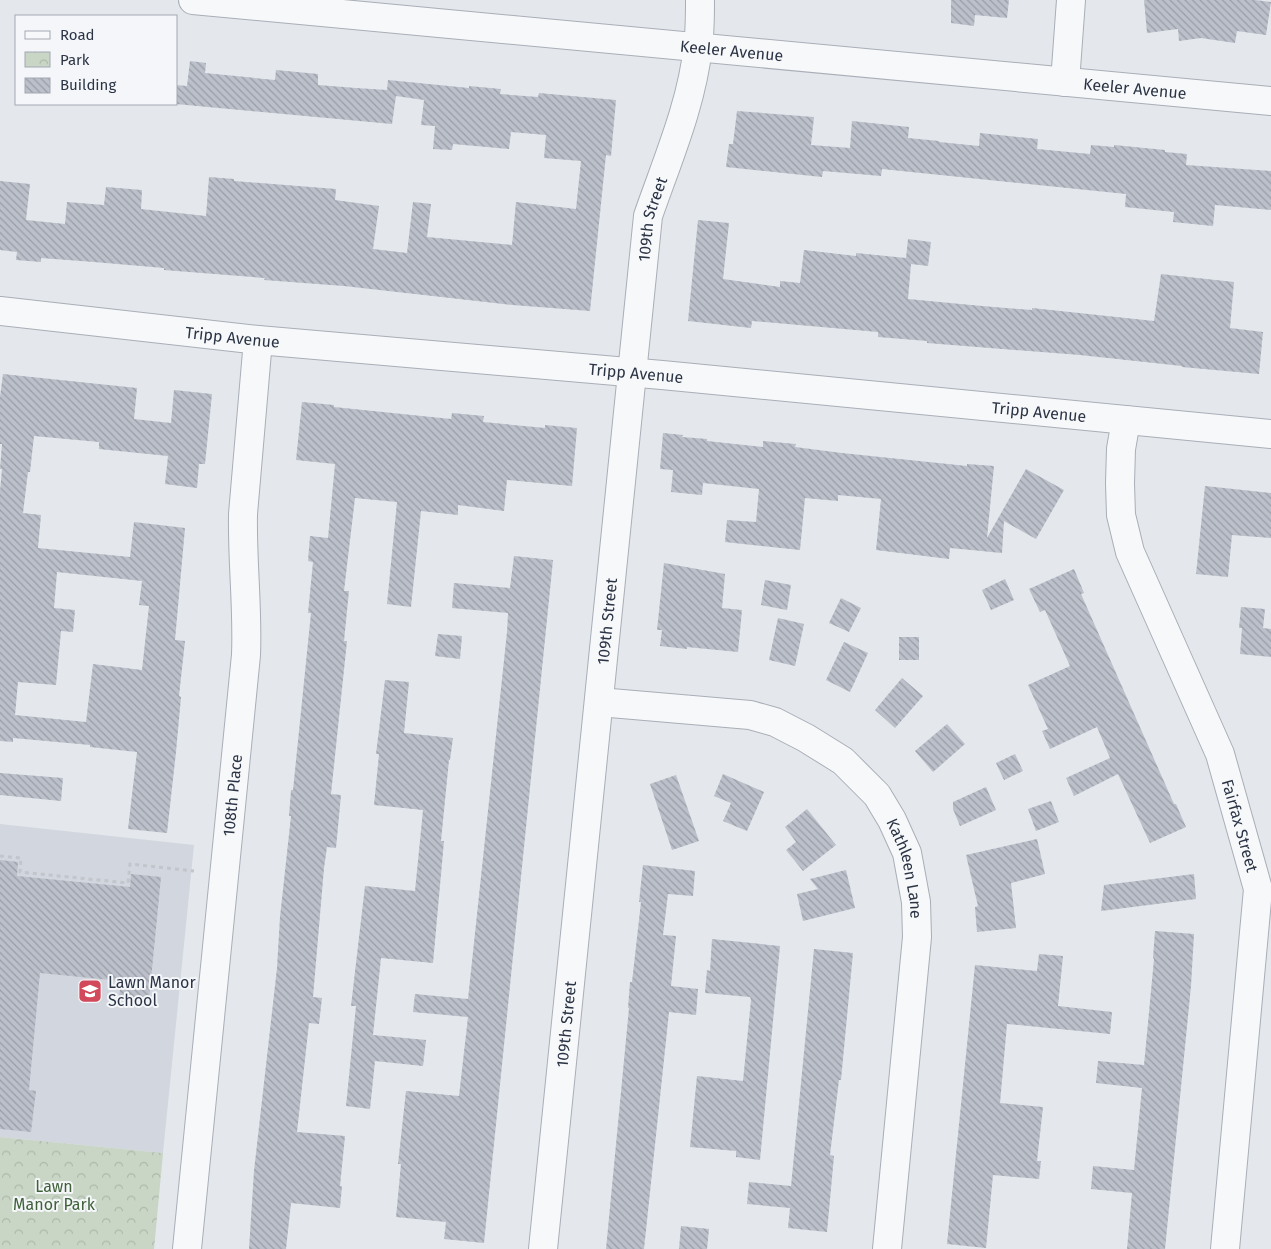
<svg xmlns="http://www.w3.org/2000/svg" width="1271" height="1249" font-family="'Fira Sans',sans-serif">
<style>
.built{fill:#d2d6de}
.park{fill:url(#park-crowns)}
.building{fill:url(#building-back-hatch);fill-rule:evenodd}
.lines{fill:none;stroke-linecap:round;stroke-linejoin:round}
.minor-casing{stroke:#a9aeb7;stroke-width:30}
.path{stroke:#c2c5cb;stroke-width:3;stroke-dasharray:4 4;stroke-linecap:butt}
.minor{stroke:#f7f8fa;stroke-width:28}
.labels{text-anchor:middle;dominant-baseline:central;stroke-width:4;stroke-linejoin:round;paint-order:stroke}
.street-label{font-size:16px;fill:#2b3445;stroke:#f4f6f9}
.poi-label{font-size:16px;fill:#2b3445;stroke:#f4f6f9;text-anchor:start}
.park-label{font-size:16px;fill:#3f6138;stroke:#f4f6f9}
</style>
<defs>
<pattern id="park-crowns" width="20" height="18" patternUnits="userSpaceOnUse" patternTransform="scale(1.25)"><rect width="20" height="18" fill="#c9d6c5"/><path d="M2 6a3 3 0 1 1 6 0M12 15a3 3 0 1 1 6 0" fill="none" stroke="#adb8ab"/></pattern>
<pattern id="building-back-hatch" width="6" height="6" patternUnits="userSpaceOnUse" patternTransform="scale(1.25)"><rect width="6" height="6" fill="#bbc0ca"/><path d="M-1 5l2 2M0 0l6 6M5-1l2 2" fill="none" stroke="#989da6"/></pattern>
</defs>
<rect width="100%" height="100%" fill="#e4e7ec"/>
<path class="built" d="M0,824L194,845L163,1153L0,1137Z"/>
<path class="park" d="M0,1137L163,1153L154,1249H0Z"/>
<g class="building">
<path d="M951,0H1009L1007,18L975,15L974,26L951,23Z"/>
<path d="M1144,0H1255L1271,2L1266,35L1237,31L1235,43L1201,38L1179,41L1178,29L1147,33Z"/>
<path d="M190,61L206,63L205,73L275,80L276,70L318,74V85L356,88L387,90L388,80L469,88V86L501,89L500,94L538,97L539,93L616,100L611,156L606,155L590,311L513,305L344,286L264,280L265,278L164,270V268L94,262L41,258V262L16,260L17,252L0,250V181L30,184L26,220L65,224L67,202L104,205L106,187L142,190L141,209L206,216L209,177L234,179V181L336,189L335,200L379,206L373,249L407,253L413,202L431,204L427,237L512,245L516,202L576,209L581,161L544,158L546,135L511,132L509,149L453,144L452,150L433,149L435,126L421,125L424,100L396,96L392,124L176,104V85L187,86Z"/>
<path d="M737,111L814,117L811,145L850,148L852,121L909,127L908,138L939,141V142L979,146L980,133L1038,139L1037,149L1090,154L1091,145L1114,147V145L1165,150V152L1187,154L1186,165L1271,171V210L1215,205L1213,226L1173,222L1174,212L1125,207L1126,194L882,169L881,176L823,171L822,177L726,167L729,144H733Z"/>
<path d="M698,220L729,223L723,279L780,287V281L800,283L804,250L856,256V253L906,258L908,239L931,242L928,266L911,264L908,299L982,306L1032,310V308L1154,321L1161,274L1234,282L1230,328L1263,332L1259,374L1182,367V366L1080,355L927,343V341L878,337V332L752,321L751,328L688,321Z"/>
<path d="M3,374L137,388L134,419L171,423L174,390L212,394L205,464H199L197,488L165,484L168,456L99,449V442L34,436L30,472H28L23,513L41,515L38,548L130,557L134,522L185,528L175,640L185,641L179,696L181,697L176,752L167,833L128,829L137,752L90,747V745L13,738V742L0,741V491L2,469H0L2,444H0V397ZM57,572L142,581L139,605L149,606L142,670L93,664L86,722L15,715L18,682L56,685L61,631L73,632L75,610L54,608Z"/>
<path d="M302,402L334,405V407L451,419L452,413L484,416L483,422L545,428V425L577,428L572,486L507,480L504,511L458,505V515L421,511L411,607L387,604L397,502L355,498L344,591H349L344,641H347L331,794L341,795L336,848L327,847L324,868L313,997L322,998L319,1024L309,1023L297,1132L345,1136L340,1186H342L340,1208L291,1203L286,1249H249L254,1171L277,968L280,917L291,816H289L291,790H293L311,613H308L313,562L308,561L310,536L328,538L335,464L296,460Z"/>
<path d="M663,433L683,435L682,437L707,439V441L763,447V441L796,444L795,447L842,453L967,466V464L994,466L987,538L1026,469L1064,490L1036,539L1004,521L1002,553L950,548L949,559L876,550L881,499L838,495V501L805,498L800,550L725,542L727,520L756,522L759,489L703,483L702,495L671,492L673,470L660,469Z"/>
<path d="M1205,486L1271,493V538L1232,535L1228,577L1196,574Z"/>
<path d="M514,556L553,560L484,1243L444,1239L446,1222L396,1217L401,1164H398L406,1091L459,1096L468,1017L413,1012L415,994L468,999L507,632L508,613L452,608L454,583L510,588Z"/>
<path d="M664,563L725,574L722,608L742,610L738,652L687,647V649L660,646L662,630H657Z"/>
<path d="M1074,569L1084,593L1081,594L1174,804H1176L1186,827L1150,843L1118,774L1074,796L1066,778L1110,758L1097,727L1050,749L1042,731L1048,729L1028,685L1070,666L1045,610L1040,612L1029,589Z"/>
<path d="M1005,579L1014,600L991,610L982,590Z"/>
<path d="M765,580L791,585L787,610L761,605Z"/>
<path d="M841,598L861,608L849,632L829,623Z"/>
<path d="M1241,607L1265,609L1263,628L1271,629V657L1240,654L1242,628H1239Z"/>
<path d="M778,618L804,624L795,666L769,660Z"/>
<path d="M438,634L462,636L460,659L435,656Z"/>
<rect x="899" y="637" width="20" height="23"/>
<path d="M844,642L868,653L850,692L826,680Z"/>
<path d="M902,678L923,696L895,728L875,710Z"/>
<path d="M385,680L409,682L404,733L453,738L450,760H449L441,841H444L433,963L381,958L373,1035L426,1040L423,1066L375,1061L370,1109L346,1106L356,1006H351L365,886L415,891L423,810L374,805L379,754H376Z"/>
<path d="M947,724L965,744L933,772L915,751Z"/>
<path d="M1015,754L1023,771L1004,780L996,763Z"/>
<path d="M0,773L63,778L61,801L0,795Z"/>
<path d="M723,774L764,792L747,831L723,821L731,803L714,796Z"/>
<path d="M676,775L699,841L672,850L650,784Z"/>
<path d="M986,787L996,810L960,826L953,809V802Z"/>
<path d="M1051,801L1059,822L1036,831L1028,809Z"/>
<path d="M807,809L836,845L803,871L786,850L796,842L785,827Z"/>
<path d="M1037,839L1045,874L1011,883L1016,928L977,932L975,907L978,906L966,855Z"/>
<path d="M0,860L18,862L17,876L130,887L131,874L161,877L149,1000L119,997L121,981L40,973L29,1090L36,1091L31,1132L0,1129Z"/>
<path d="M643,865L695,871L693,896L668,894L663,935L676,936L671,986L698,989L696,1015L669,1012L644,1249H606L629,1008H628L630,982H632L641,902H639Z"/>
<path d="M846,870L855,908L803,921L797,894L818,889L810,879Z"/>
<path d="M1194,874L1196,899L1101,911L1104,885Z"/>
<path d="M1155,931L1194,934L1191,986L1165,1249H1127L1132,1193L1091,1189L1093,1166L1134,1170L1142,1088L1096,1083L1098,1061L1144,1065L1154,959L1153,958Z"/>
<path d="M712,939L780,946L760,1160L736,1157V1151L690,1147L697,1076L743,1081L751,1000L750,997L705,993L707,970L710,971Z"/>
<path d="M814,949L853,953L841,1080H839L830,1155L834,1156L827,1232L788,1228L790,1208L747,1204L749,1182L791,1186Z"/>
<path d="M1039,954L1063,956L1058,1006L1112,1012L1110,1034L1007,1024L1000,1103L1043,1107L1037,1161H1041L1039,1179L993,1175L986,1248L947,1244L975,965L1037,971Z"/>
<path d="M681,1226L709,1229L707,1249H679Z"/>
</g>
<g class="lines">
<g class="minor-casing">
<g id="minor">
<path id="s1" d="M193,0L1271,101"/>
<path d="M1065,82L1071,0"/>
<path id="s2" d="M0,311L258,340L662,375L1271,434"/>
<path id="s3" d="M1126,420L1121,449L1120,483L1121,515L1130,552L1220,754L1258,889L1225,1249"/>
<path id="s4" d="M599,702L750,715L775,722L806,738L843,761L877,795L892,820L907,853L916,902L917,937L887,1249"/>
<path id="s5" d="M187,1249L246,655C248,608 242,561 243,514L258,340"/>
<path id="s6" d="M543,1249L648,216C667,161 692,104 698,46C700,31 700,15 700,0"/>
</g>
</g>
<path class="path" d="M0,856L21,858L20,872L128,883L130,864L194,871"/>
<use href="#minor" class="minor"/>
</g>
<defs>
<g id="school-square" transform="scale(1.25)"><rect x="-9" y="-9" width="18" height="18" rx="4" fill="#d1495b" stroke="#f4f6f9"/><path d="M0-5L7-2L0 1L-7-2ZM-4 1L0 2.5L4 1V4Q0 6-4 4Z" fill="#fff"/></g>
</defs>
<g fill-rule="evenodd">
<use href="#school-square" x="90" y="991"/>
</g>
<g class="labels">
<g class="street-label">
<text stroke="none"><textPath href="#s1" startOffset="541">Keeler Avenue</textPath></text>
<text stroke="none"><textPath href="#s1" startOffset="946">Keeler Avenue</textPath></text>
<text stroke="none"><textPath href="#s6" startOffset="1036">109th Street</textPath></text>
<text stroke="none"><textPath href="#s2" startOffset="234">Tripp Avenue</textPath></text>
<text stroke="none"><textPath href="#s2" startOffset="639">Tripp Avenue</textPath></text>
<text stroke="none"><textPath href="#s2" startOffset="1044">Tripp Avenue</textPath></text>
<text stroke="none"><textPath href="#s6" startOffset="631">109th Street</textPath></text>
<text stroke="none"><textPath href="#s5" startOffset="456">108th Place</textPath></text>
<text stroke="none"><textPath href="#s3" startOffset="429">Fairfax Street</textPath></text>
<text stroke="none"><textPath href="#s4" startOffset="384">Kathleen Lane</textPath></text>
<text stroke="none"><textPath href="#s6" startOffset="226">109th Street</textPath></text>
</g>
<g class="poi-label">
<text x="108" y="982">Lawn Manor<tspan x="108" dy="18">School</tspan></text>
</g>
<g class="park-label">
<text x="54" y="1186">Lawn<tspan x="54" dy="18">Manor Park</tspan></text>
</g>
</g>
<rect x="15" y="15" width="162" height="90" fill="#f4f6f9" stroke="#a4a8b1"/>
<rect x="25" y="31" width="25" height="8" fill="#f7f8fa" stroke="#a4a8b1"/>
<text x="60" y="40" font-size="15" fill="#2b3445">Road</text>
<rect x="25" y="52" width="25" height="15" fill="url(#park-crowns)" stroke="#a4a8b1"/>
<text x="60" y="65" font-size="15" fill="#2b3445">Park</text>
<rect x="25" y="78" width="25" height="15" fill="url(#building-back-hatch)" stroke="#a4a8b1"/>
<text x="60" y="90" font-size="15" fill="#2b3445">Building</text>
</svg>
